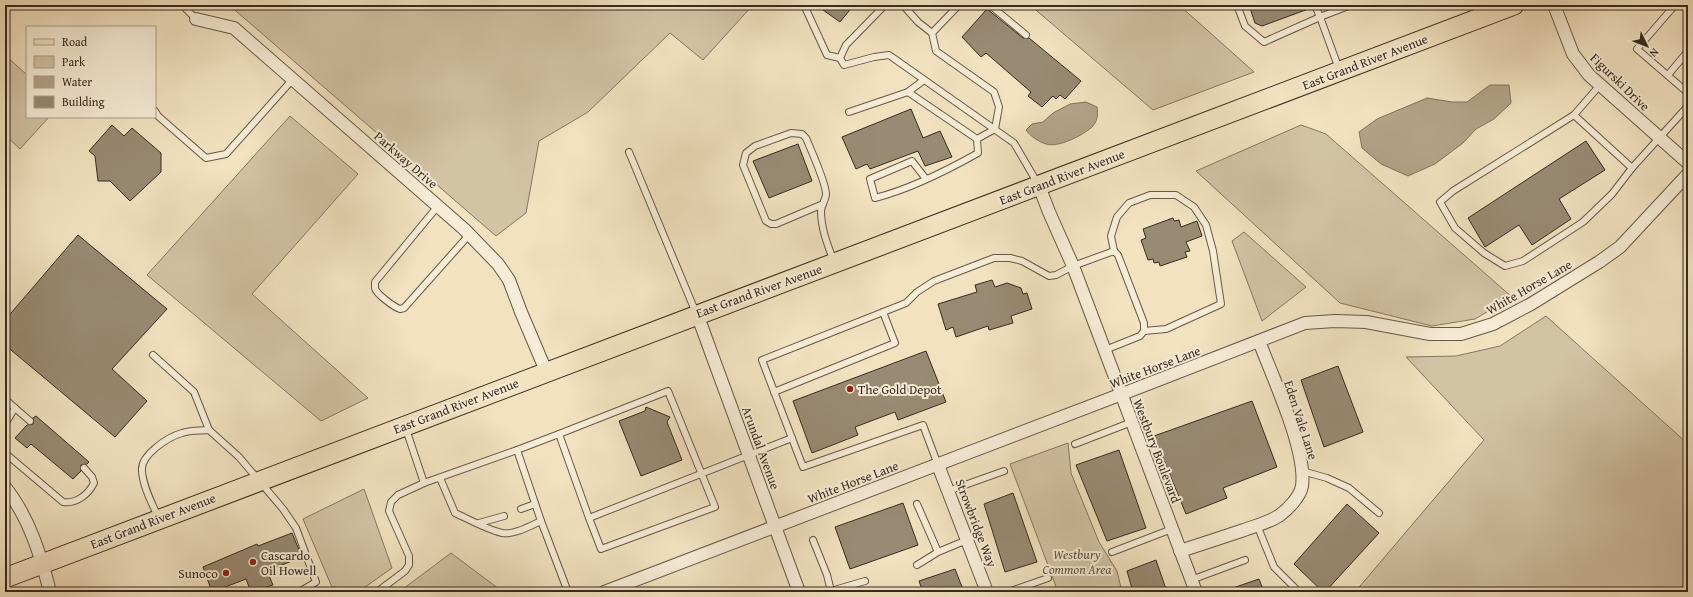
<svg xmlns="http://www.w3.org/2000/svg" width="1693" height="597" font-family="'Gentium Book Plus',serif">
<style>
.green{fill:#d3c3a5;stroke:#867662}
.water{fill:#b3a389;stroke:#82735f}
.building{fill:#998a73;stroke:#392a1f}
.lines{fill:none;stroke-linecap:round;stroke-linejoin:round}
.lane-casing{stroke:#675847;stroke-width:8}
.street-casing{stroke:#675847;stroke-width:14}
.primary-casing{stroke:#392a1f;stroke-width:21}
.lane{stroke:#f7ecd6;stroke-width:6}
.street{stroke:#f7ecd6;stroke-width:12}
.primary{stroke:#f2e2c0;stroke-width:19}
.poi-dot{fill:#8f2418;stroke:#f7ecd6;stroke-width:1.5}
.labels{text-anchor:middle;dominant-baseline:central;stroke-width:4;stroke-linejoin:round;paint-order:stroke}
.street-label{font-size:13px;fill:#392a1f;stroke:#f7ecd6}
.poi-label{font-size:13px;fill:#392a1f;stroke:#f7ecd6;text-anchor:start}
.park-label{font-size:13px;font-style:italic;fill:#605040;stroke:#f7ecd6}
</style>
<rect width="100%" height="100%" fill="#f2e2c0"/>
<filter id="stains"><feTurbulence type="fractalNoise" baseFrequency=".005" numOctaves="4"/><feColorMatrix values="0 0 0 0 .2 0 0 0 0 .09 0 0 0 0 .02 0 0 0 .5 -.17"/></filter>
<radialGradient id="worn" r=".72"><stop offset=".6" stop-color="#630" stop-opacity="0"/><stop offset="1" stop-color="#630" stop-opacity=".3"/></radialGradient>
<g class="green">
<path d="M229,5H753L703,60L670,33L588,112L539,141L526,213L496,236Z"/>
<path d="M1030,5H1179L1254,72L1153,110Z"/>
<path d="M5,55L27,75V117H49L20,149L5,135Z"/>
<path d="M290,116L358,174L252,294L368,398L321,421L147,275Z"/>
<path d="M1301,125L1326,134L1512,297L1475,319L1432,326L1340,303L1196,171Z"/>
<path d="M1244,232L1306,287L1262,321L1232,241Z"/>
<path d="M1546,316L1688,444V592H1355L1484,440L1406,357L1456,356L1500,346Z"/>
<path d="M1068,443L1071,473L1099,542L1117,571L1122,592H1058L1010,464Z"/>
<path d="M364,489L392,568L358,592H334L303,519Z"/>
<path d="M451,553L503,592H399Z"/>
</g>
<g class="water">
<path d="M1490,85H1509L1511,103L1494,119L1476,129L1463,143L1435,164L1408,176L1381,164L1362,148L1359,132L1377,119L1427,98L1452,102H1467Z"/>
<path d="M1086,102L1097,107C1098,114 1098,121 1092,127C1083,135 1059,148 1046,144C1039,142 1030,136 1026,130L1032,124L1043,122L1053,113L1070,104Z"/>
</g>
<g class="building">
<path d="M816,5H854L840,22Z"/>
<path d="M1249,5H1311V8L1262,26L1255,23Z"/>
<path d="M987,9L1023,38H1029L1081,81L1065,99L1060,95L1056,99L1053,96L1042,107L1028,96L1031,92L986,53L981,57L962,37Z"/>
<path d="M911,109L923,138L940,131L952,157L925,166L918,151L870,169L867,164L856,169L842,137Z"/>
<path d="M112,125L124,136L132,128L161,153V172L130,201L110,181H98L95,156L89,151Z"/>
<path d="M1586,141L1605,170L1559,199L1571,219L1532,245L1519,225L1485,247L1468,218Z"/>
<path d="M798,144L812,181L769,198L753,161Z"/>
<path d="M1173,218L1174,221L1179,220L1181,227L1197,221L1202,236L1186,242L1190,251L1185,252L1187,257L1160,266L1159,262L1154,263L1153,259L1148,260L1141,240L1146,238L1143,229Z"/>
<path d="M78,235L167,309L112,369L147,401L115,437L5,345V320Z"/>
<path d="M992,280L995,287L1007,283L1021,288L1023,294L1027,293L1032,309L1011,316L1013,323L989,330L988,326L956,337L953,327L946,330L938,304L977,292L975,285Z"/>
<path d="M926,351L946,402L898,420L895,412L855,427L858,435L812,453L793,401Z"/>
<path d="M1338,366L1363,432L1324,447L1301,380Z"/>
<path d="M1252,401L1277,467L1223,488L1227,498L1186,514L1154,436Z"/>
<path d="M646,407L670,417L667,422L682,460L641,476L619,421L645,411Z"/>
<path d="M36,416L89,462L87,464L81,465V471L73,479L31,444L27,448L15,438L27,425L33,424V418Z"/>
<path d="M1119,450L1146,528L1107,541L1076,465Z"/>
<path d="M1013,493L1037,562L1005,572L984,504Z"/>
<path d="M903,503L918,545L850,569L835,527Z"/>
<path d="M1347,504L1379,533L1325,592H1323L1294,564Z"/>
<path d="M292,533L302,557L267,571L273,585L251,592L246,579L212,592L203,567L257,544L258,546Z"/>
<path d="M1156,560L1167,592H1133L1127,571Z"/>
<path d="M955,569L964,592H923L919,581Z"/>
<path d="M1259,579L1264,592H1227V590Z"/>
</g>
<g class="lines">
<g class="lane-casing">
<g id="lane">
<path d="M182,5L196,19"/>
<path d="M804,5L827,55L840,58"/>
<path d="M885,5L846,45L840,58L844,65L874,57L889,55L1014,143L1038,184"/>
<path d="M903,5L918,22L932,33L936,51L994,92L999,107L995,129L977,139L908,92"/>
<path d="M990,5L1026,35"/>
<path d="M1237,5L1245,26L1264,42L1320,17L1315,5"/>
<path d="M1675,5L1637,49L1688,93"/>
<path d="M932,33L959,5"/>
<path d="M1339,69L1320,17L1351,5"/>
<path d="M1668,75L1688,51"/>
<path d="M1600,85L1574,115L1632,168L1688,106"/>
<path d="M155,111L158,116L206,158L226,154L293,79"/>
<path d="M849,112L908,92L924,80"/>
<path d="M1574,115L1453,191L1440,202L1455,228L1484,253L1505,266L1523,261L1583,222L1612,194L1632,168"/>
<path d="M629,152L696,313"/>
<path d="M926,179L912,161L870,179L875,198C911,189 946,171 978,153L977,139"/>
<path d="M823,204L776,224H771L766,221L743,165L746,153L755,146L791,133L802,134L806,138C811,150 826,183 826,194C826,200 821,205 821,211C821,229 828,246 834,262"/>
<path d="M438,206L375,282C375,282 375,288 375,288C376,294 394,307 400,309L404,308L469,235"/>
<path d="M1114,251L1111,236L1117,217L1129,203L1150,195H1176L1194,207L1206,225L1213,251L1221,304L1166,329L1144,331"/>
<path d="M153,355L194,392L209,430"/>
<path d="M774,392L895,343L883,312"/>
<path d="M5,399L15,408L5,424"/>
<path d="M15,408L30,421"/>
<path d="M406,429L424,483L517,450L541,521C530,526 514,535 502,533C488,530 468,519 455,513L440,478"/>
<path d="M1075,444L1132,422"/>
<path d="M517,450L559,434"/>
<path d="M5,453L63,502C76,504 88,495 94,483L92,477L84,468"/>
<path d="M938,465L923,425L803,467L762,360L906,303L917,292L934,281L994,258H1010L1022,261L1049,276L1056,275L1073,266L1114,251L1118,255L1144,323V331L1140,336L1105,350"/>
<path d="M1302,471L1327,478L1349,488L1379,513"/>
<path d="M948,491L1004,471"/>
<path d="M917,504L938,552L967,540"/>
<path d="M521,509L535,504"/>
<path d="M158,517C152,503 143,487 142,471C140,455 168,437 182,433C190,430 201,431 209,430L239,457L283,509L296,528L316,582L299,592"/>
<path d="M589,518L601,549L715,507L668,391L559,434L589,518L792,438"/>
<path d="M541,521L568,592"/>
<path d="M479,523L504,516"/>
<path d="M1257,525L1274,567L1299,592"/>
<path d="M813,540L827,575L831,591L828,592"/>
<path d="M1112,552L1172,529"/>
<path d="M917,565L938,552"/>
<path d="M1191,580L1245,560"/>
<path d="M831,591L865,581"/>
<path d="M377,592L405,571L409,565V556L389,511L391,502L398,495L424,483"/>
<path d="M1008,592L1048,578"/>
</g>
</g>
<g class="street-casing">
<g id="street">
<path d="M1554,5L1573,54L1589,75L1688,163"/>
<path d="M196,19L234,28L464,229L498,264L509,280L521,312L546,371"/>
<path d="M1039,186L1049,212L1073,266L1196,592"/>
<path d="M697,314L799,592"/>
<path d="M938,465L987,592"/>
<path d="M5,487C29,517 41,556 50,592"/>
<path d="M1180,551C1202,544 1223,537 1244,530C1255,526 1270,522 1280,515C1288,509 1300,497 1302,486C1307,450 1272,376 1259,341"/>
<path d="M604,592L1135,389L1305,323L1335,321L1366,322L1430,334H1461L1493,324L1531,304L1599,262L1620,247L1688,174"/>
</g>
</g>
<g class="primary-casing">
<path id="primary" d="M5,578L1514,5"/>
</g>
<use href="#lane" class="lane"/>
<use href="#street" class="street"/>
<use href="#primary" class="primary"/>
</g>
<g class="poi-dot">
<circle cx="850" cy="389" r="4"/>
<circle cx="253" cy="562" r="4"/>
<circle cx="226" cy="573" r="4"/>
</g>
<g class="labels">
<g class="street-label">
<text transform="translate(1365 62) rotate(-21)">East Grand River Avenue</text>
<text transform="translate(1620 82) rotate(44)">Figurski Drive</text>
<text transform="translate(406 160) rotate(41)">Parkway Drive</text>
<text transform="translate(1062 177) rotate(-21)">East Grand River Avenue</text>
<text transform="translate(1529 287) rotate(-30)">White Horse Lane</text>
<text transform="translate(759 291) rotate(-20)">East Grand River Avenue</text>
<text transform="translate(1155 367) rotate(-21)">White Horse Lane</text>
<text transform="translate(456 406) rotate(-21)">East Grand River Avenue</text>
<text transform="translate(1301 420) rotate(72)">Eden Vale Lane</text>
<text transform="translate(761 448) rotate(70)">Arundal Avenue</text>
<text transform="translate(1157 451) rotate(69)">Westbury Boulevard</text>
<text transform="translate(853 482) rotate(-21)">White Horse Lane</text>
<text transform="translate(153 521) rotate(-21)">East Grand River Avenue</text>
<text transform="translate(976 523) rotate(69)">Strowbridge Way</text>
</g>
<g class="poi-label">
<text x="858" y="389">The Gold Depot</text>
<text x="261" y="555">Cascardo<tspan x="261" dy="15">Oil Howell</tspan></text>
<text x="218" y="573" text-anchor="end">Sunoco</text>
</g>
<g class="park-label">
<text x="1077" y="554">Westbury<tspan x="1077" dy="15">Common Area</tspan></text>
</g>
</g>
<rect width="1693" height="597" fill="none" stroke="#f2e2c0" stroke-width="20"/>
<rect x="6" y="6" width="1681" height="585" fill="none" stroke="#392a1f" stroke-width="2"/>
<rect x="10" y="10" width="1673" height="577" fill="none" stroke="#392a1f"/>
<rect x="26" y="26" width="130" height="92" fill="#f7ecd6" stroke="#ab9e8d"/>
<rect x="34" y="39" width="20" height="6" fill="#f2e2c0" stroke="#ab9e8d"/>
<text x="62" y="46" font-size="12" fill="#392a1f">Road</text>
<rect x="34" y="56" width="20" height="12" fill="#d3c3a5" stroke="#ab9e8d"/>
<text x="62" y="66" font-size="12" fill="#392a1f">Park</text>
<rect x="34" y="76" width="20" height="12" fill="#b3a389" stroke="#ab9e8d"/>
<text x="62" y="86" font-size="12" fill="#392a1f">Water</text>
<rect x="34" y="96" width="20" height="12" fill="#998a73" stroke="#ab9e8d"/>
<text x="62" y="106" font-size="12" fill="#392a1f">Building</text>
<g transform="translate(1647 46) rotate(133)" stroke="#f7ecd6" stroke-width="3" paint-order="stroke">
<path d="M0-3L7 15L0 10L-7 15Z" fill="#392a1f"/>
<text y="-6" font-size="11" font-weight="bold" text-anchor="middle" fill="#392a1f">N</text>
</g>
<rect width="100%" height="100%" filter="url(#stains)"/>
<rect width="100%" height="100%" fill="url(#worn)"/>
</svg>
